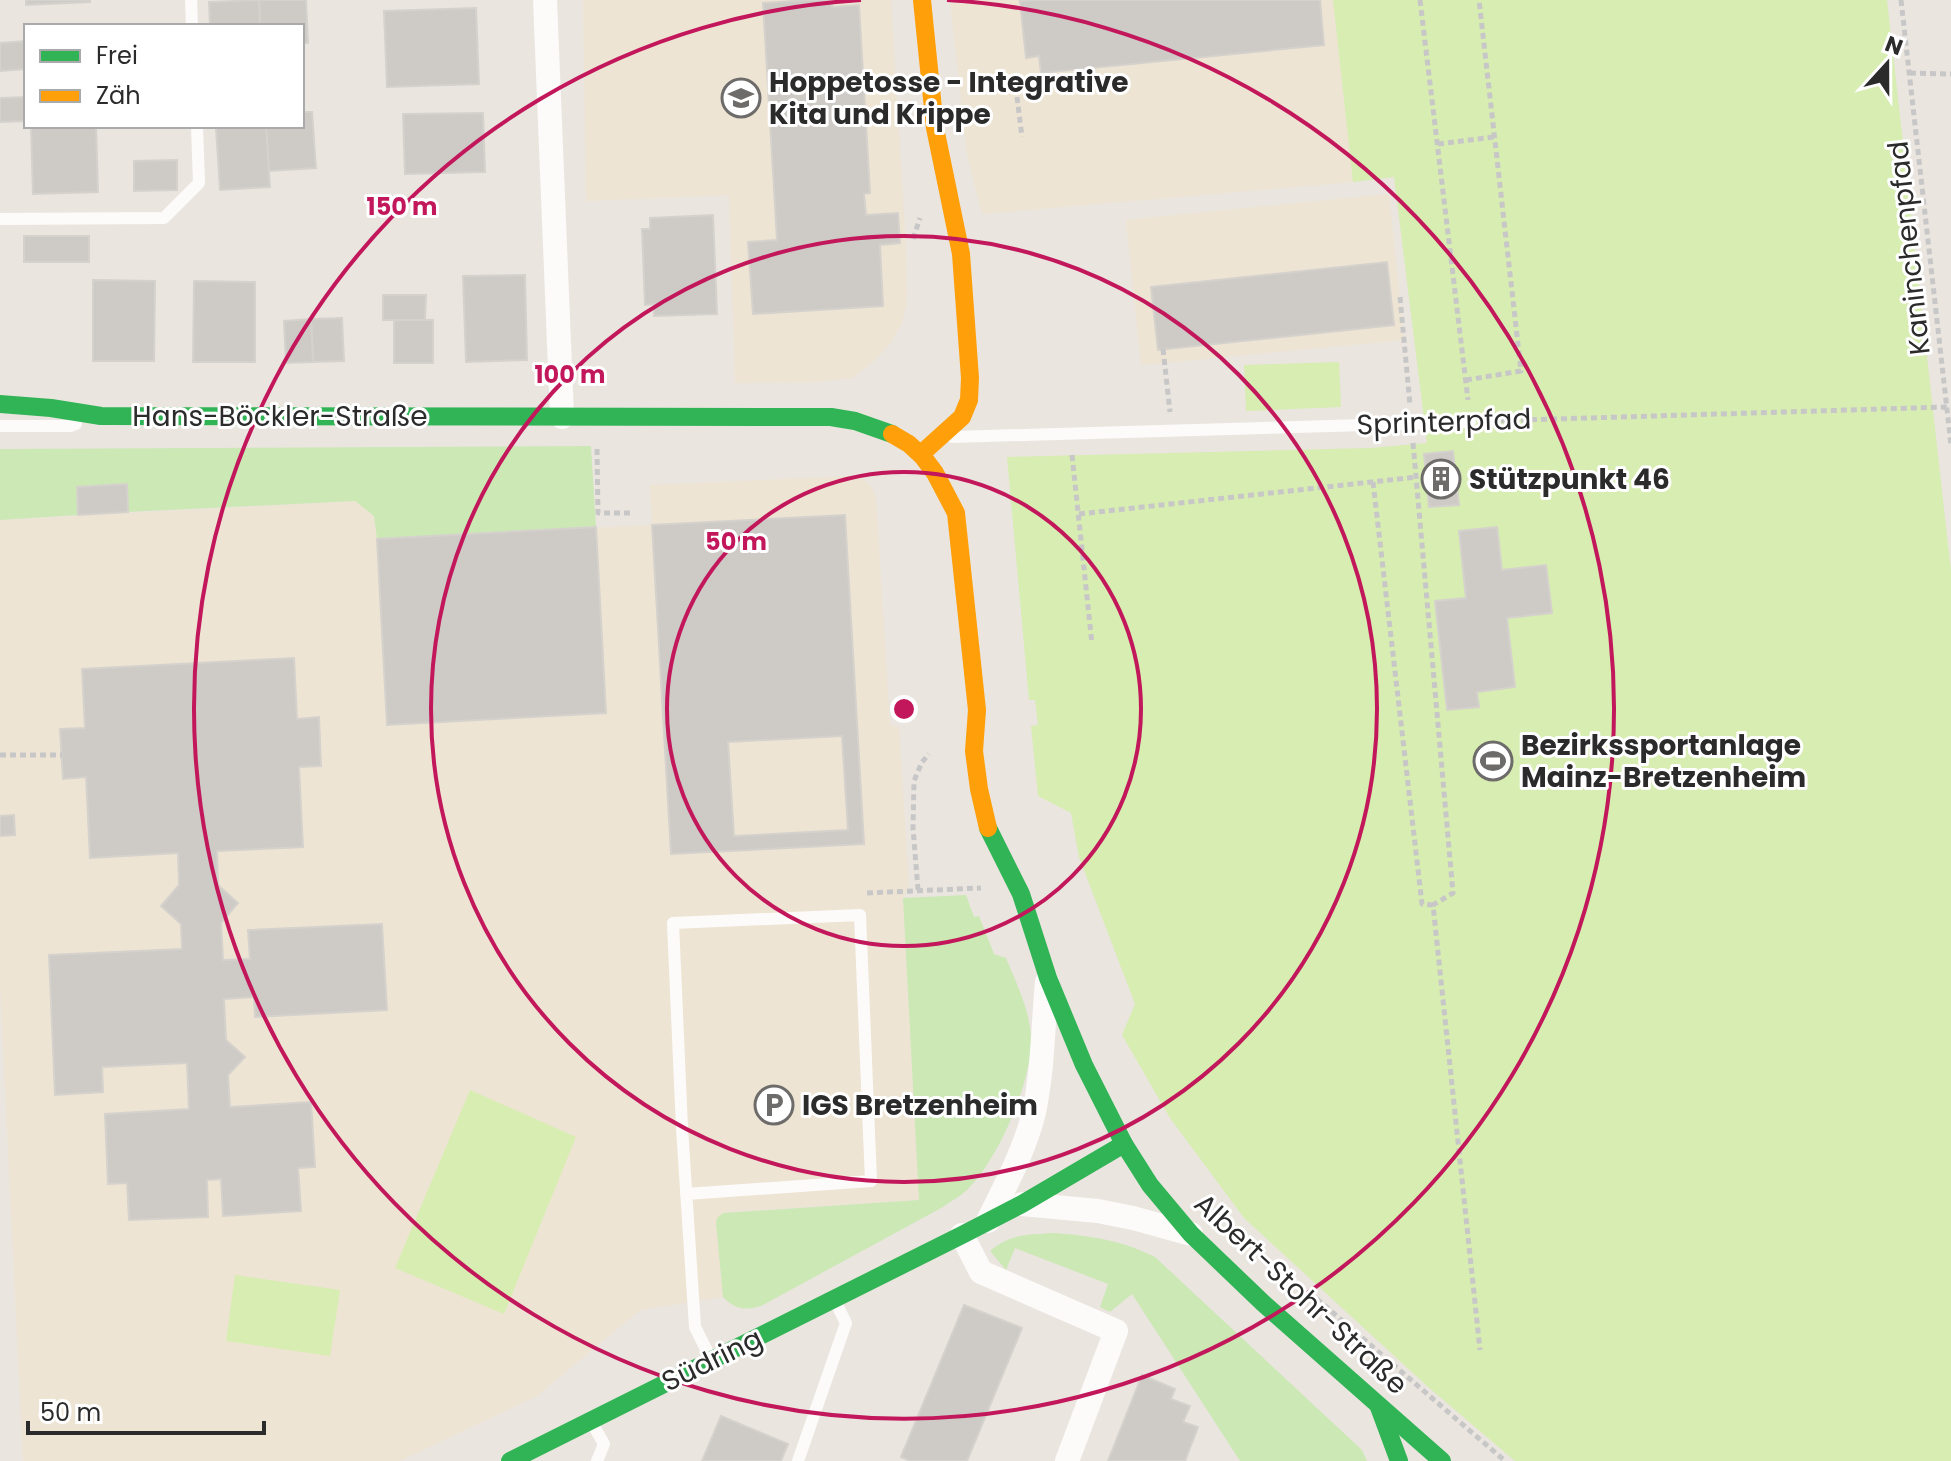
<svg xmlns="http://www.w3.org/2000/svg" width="1951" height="1461" font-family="Poppins,sans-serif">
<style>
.education{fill:#eee4d3}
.green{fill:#cbe8b5}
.pitch{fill:#d7edb1}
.building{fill:#cecbc7;stroke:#d5d1cc;stroke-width:2;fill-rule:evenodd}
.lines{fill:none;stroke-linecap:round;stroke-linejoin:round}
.path{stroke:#c8c7c7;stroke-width:5;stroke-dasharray:6 4;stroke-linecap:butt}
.lane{stroke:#fcfbfa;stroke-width:12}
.street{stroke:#fcfbfa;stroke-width:24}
.fast{stroke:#30b455;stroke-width:18}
.slow{stroke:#ff9f0a;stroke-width:18}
.ring{fill:none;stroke:#c2185b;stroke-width:4}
.labels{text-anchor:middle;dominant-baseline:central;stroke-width:6;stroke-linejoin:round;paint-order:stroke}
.poi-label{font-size:28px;font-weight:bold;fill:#2b2b2b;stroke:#fff;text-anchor:start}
.street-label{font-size:28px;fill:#2b2b2b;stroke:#fff}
.centre{fill:#c2185b;stroke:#fff;stroke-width:4}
.ring-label{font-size:24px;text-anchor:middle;font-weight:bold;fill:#c2185b;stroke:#fff;stroke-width:6;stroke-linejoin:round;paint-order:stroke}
</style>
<rect width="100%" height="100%" fill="#eae5df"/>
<g class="education">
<path d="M583,0H891L906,247L907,301L902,323L890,344L872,363L852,378L818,382L735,383L729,195L586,201Z"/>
<path d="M950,0H1333L1353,182L982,214L967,155Z"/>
<path d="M1389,194L1404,340L1141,365L1126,220Z"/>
<path d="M852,476L863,479L872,487L876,498L890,725L899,727L909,886L903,898L919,1200L728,1212L716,1223L723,1297L640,1310L537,1396L400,1461H23L0,984V520L355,501L374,516L377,539L652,525L650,485Z"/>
</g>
<g class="green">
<path d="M591,446L596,527L377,539L374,516L355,501L128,512L127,485L77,487L78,515L0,520V449Z"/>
<path d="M966,895L974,917L979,916L994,954L1006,958C1017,985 1031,1012 1031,1041C1031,1084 998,1159 968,1189C961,1196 951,1201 943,1207L761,1306C744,1311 735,1309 723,1297L716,1223L717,1218L723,1213L919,1200L903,898Z"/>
<path d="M1054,1233C1092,1236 1121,1240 1155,1257L1362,1450L1367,1461H1240L1132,1294L1110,1312L1100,1307L1108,1284L1015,1248L1006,1270L990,1251C1012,1233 1027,1235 1054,1233Z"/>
</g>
<g class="pitch">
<path d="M1333,0H1887L1951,571V1461H1515L1427,1386L1244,1218L1170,1118L1122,1035L1135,1004L1079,857L1071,813L1038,796L1031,726L1038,725L1035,700H1029L1007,457L1371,448L1427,443L1394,177L1353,182Z"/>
<path d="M1339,362L1341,407L1246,411L1244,365Z"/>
<path d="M470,1090L576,1137L504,1314L395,1268Z"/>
<path d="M235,1275L340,1290L330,1356L226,1341Z"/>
</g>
<g class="building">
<path d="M26,0H90V2L26,5Z"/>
<path d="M259,0H306L308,43H302V26H260Z"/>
<path d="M259,0L260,26H210L209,2Z"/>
<path d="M811,0H832V7L859,5L870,193L864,194L866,215L898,213L900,243L880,245L883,306L753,314L748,242L777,240L763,3Z"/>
<path d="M1030,0H1320L1324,45L1041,73L1039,56L1026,58L1020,1Z"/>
<path d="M476,8L479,84L387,87L384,11Z"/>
<path d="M26,41V69L0,71V43Z"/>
<path d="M26,97V121L0,122V98Z"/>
<path d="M302,112H312L316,168L269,171L266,126H302Z"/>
<path d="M483,113L485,172L405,174L403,114Z"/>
<path d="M31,126H96L98,192L33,194Z"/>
<path d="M244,126H266L270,187L220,190L216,128Z"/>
<path d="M177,160V190L134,191V161Z"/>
<path d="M713,215L717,314L654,316V304L645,305L642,229H650V218Z"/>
<rect x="24" y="236" width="65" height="26"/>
<path d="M1387,262L1394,325L1158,350L1151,287Z"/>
<path d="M525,275L527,360L466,362L463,276Z"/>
<path d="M93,280L155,281L154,361H93Z"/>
<path d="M194,281L255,282V362H193Z"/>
<path d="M383,295H426L425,320H383Z"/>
<path d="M342,318L344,361L313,362L311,319Z"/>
<path d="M311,319L313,362L286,363L284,321Z"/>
<rect x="394" y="320" width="39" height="43"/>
<path d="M1453,451L1459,505L1429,507L1424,454Z"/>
<path d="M127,484L128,512L78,515L77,487Z"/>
<path d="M845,515L864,844L671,854L652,525ZM842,736L848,830L734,836L728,742Z"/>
<path d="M596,527L606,713L387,725L377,539Z"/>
<path d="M1497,527L1502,570L1546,565L1552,613L1507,618L1515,687L1477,692L1479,707L1447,710L1435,601L1466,598L1459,531Z"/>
<path d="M294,658L297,719L319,717L321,766L299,767L303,847L217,851L218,885L238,903L221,923L223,960L250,959L248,930L382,924L387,1010L255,1017L254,997L224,999L226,1040L245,1057L228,1075L230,1107L311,1102L315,1167L298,1168L301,1211L223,1216L221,1179L207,1180L208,1217L129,1220L127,1183L108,1184L105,1114L189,1109L187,1063L102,1067L103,1092L55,1095L49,955L182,949L181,924L161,906L179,885L178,853L90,858L86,777L63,779L60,729L85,728L82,669Z"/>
<path d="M14,815L15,835L0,836V816Z"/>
<path d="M964,1305L1022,1328L967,1461H910L901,1457Z"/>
<path d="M1142,1375L1175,1389L1171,1399L1190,1406L1183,1422L1198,1427L1185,1461H1108Z"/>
<path d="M721,1416L788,1444L781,1461H702Z"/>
</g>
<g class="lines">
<g class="path">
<path d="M1420,0L1468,400"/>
<path d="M1901,0L1951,445"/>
<path d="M1910,73L1951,74"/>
<path d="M1017,97L1022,137"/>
<path d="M1438,144L1494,137"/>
<path d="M913,239L920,218"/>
<path d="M1400,297L1410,405"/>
<path d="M1163,349L1170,412"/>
<path d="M1466,380L1521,371L1479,0"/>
<path d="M1491,421L1947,407"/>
<path d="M1413,443L1453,893L1433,905L1480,1350"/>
<path d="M597,449L598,513H632"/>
<path d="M1072,455L1092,644"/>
<path d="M1373,482L1422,904L1433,905"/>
<path d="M1079,514L1417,477"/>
<path d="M0,755H62"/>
<path d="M918,890L913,828L914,781L922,762L929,754"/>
<path d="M867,893L981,888"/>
<path d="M1309,1292L1505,1461"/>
</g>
<g class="lane">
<path d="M191,0L192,26"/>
<path d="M0,219L164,218L199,183L197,126"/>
<path d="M0,426H71L76,424"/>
<path d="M952,437L1470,422"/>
<path d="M686,1194L871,1181L860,915L673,923L682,1128L695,1327L710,1357"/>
<path d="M592,1423L604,1444L597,1461"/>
<path d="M798,1461L846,1323L836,1303"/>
</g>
<g class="street">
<path d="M545,0L562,417"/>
<path d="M1022,1204L1098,1211L1133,1218L1191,1234"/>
<path d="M988,1221C1005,1186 1025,1150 1034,1112C1043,1069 1043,1025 1047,982"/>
<path d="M962,1235L981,1272L1116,1331L1067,1461"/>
</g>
<g class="fast">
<path d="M0,404L51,408L101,416L831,417L855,421L892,434"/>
<path d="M988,828L1021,894L1048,978L1084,1065L1124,1144L1150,1185L1191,1234L1263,1303L1442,1461"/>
<path d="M1379,1407L1399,1461"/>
<path d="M510,1461L962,1235L1022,1204L1124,1144"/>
</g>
<g class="slow">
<path d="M892,434L909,444L923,457L935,473L956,513L977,710L974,751L979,789L988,828"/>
<path d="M921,454L962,417L969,400L970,378L961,254L935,128L922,0"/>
</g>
</g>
<g class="ring">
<circle cx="904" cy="709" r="237"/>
<circle cx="904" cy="709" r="473"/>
<path d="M947 0A710 710 0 1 1 861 0"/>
</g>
<defs>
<g id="school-ring" transform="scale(2)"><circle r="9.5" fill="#fff" stroke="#6e6c6a" stroke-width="1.5"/><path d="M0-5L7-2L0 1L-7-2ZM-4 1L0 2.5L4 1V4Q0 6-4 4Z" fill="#6e6c6a"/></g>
<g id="building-ring" transform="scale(2)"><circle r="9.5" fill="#fff" stroke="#6e6c6a" stroke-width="1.5"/><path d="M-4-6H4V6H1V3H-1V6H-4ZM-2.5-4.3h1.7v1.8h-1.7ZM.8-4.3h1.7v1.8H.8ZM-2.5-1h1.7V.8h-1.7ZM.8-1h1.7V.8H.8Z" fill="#6e6c6a"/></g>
<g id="stadium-ring" transform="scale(2)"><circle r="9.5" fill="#fff" stroke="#6e6c6a" stroke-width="1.5"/><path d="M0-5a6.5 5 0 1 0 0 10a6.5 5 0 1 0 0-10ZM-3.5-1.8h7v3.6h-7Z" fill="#6e6c6a"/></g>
<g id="parking-ring" transform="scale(2)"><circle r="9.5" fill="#fff" stroke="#6e6c6a" stroke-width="1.5"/><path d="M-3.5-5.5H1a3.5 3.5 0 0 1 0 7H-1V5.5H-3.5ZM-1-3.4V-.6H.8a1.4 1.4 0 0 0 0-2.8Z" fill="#6e6c6a"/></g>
</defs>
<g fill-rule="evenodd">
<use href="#school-ring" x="741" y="98"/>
<use href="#building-ring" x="1441" y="479"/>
<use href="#stadium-ring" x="1493" y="761"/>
<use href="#parking-ring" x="774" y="1105"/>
</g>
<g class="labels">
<g class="poi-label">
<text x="769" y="82">Hoppetosse - Integrative<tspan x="769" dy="32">Kita und Krippe</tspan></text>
<text x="1469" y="479">Stützpunkt 46</text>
<text x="1521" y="745">Bezirkssportanlage<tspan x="1521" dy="32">Mainz-Bretzenheim</tspan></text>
<text x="802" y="1105">IGS Bretzenheim</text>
</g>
<g class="street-label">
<text transform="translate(1909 248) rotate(-96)">Kaninchenpfad</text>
<text x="280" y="416">Hans-Böckler-Straße</text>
<text transform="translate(1444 422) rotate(-2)">Sprinterpfad</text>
<text transform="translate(1301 1294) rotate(43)">Albert-Stohr-Straße</text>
<text transform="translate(712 1360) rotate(-26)">Südring</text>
</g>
</g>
<circle cx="904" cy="709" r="12" class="centre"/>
<g class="ring-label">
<text x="402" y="215">150 m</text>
<text x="570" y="383">100 m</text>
<text x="736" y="550">50 m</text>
</g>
<rect x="24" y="24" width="280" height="104" fill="#ffffff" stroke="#aaaaaa" stroke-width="2"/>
<rect x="40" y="50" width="40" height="12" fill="#30b455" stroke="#aaaaaa" stroke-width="2"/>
<text x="96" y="64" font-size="24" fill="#2b2b2b">Frei</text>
<rect x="40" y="90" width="40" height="12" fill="#ff9f0a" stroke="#aaaaaa" stroke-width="2"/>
<text x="96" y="104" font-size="24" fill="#2b2b2b">Zäh</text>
<g transform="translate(1887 64) rotate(21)" stroke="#ffffff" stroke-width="6" paint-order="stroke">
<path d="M0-6L14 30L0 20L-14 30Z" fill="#2b2b2b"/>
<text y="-12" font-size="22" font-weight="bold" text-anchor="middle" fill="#2b2b2b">N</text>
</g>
<path d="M28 1421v12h236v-12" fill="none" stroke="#2b2b2b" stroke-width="4"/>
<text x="40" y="1421" font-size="24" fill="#2b2b2b" stroke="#ffffff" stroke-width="6" paint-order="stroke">50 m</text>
</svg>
